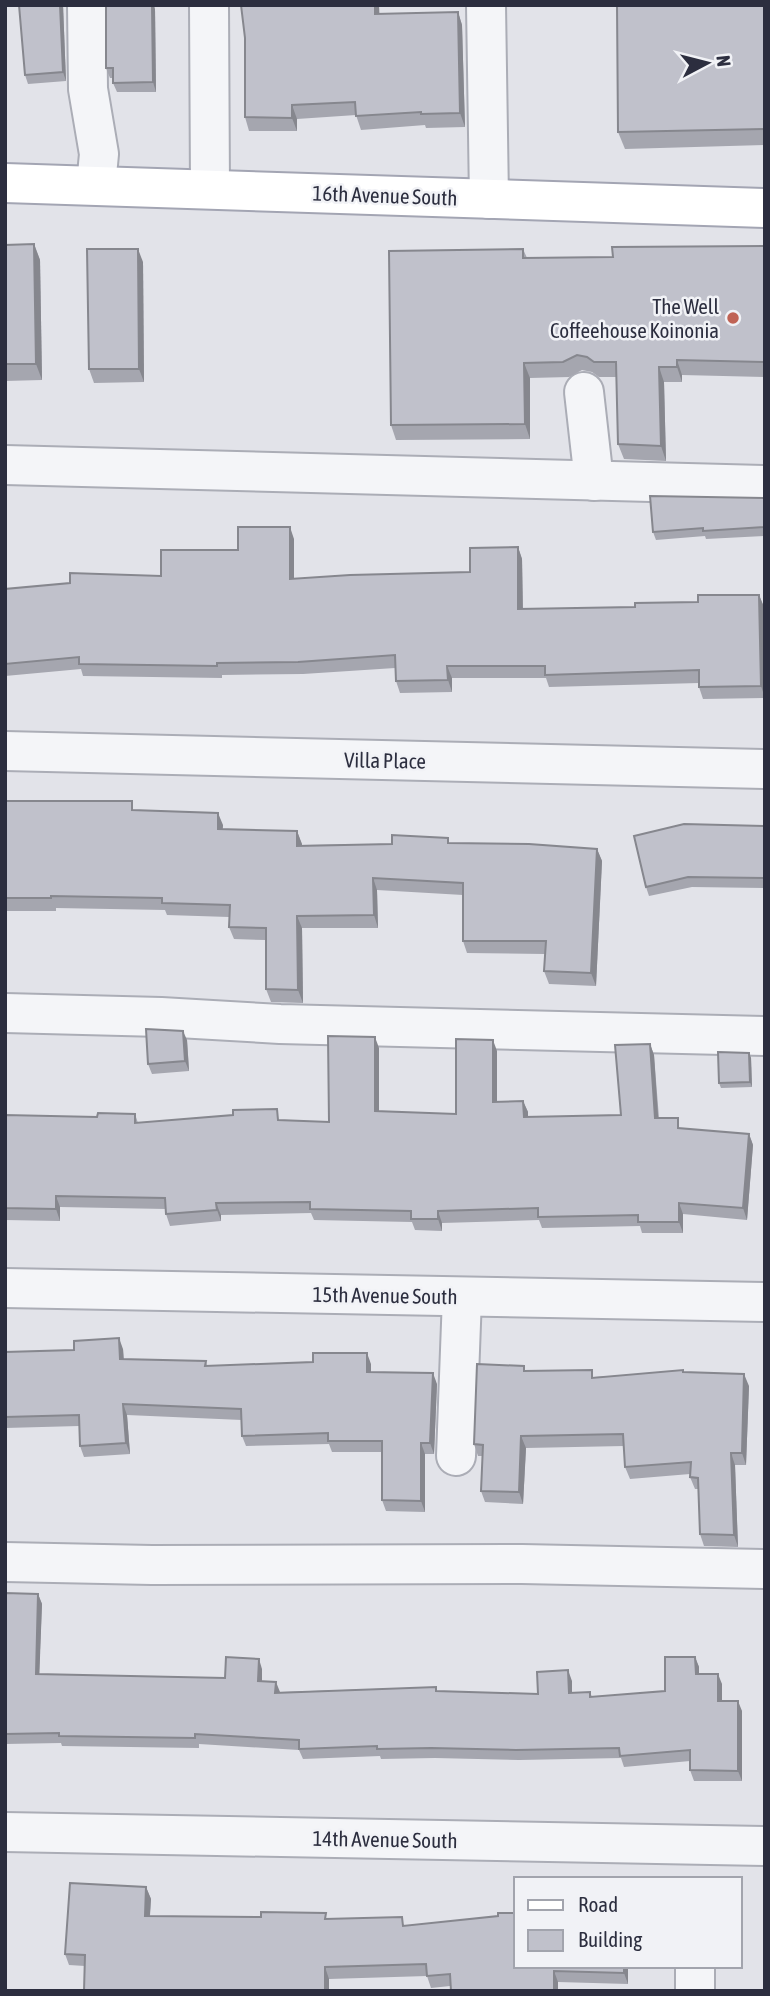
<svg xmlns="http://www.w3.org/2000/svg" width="770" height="1996" font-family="'Asap Condensed',sans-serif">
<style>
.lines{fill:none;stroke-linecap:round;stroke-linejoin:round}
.minor-casing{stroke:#abadb6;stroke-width:42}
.major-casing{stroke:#a3a5b3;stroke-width:42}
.minor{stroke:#f4f5f8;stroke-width:38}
.major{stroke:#fff;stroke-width:38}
.wall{fill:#a5a6af}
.shaded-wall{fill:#86878e}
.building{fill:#c0c1cb;stroke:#86878e;stroke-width:2}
.poi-dot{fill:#c06355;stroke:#f1f2f6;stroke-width:2.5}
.labels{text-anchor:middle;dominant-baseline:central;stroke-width:5;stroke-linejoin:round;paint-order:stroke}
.street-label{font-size:21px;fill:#2c2e3f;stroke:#f1f2f6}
.poi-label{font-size:21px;fill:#2c2e3f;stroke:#f1f2f6;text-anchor:end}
</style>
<rect width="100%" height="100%" fill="#e2e3e9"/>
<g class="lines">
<g class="minor-casing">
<g id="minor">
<path d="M87,5L88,89L99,154L96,185"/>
<path d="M209,5L210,189"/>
<path d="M486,5L489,199"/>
<path d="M584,392L594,481"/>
<path d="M5,465L765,485"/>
<path d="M5,751L765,769"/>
<path d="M5,1013L161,1017L280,1024L765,1036"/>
<path d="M5,1288L765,1302"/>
<path d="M456,1456L462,1297"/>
<path d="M5,1562L152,1565L522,1564L765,1569"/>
<path d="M5,1832L765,1846"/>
<path d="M695,1966V1991"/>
</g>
</g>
<g class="major-casing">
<path id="major" d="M5,183L765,208"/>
</g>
<use href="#minor" class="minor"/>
<use href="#major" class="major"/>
</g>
<g class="wall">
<path d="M63,5L66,81L28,84L25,75Z"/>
<path d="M379,5V14L458,12L462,25L465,127L426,128L425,125L361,130L356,115L297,119V131H249L245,117Z"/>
<path d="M765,5V145L625,149L618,132Z"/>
<path d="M155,9L156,92H117L113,83V78H110L106,68Z"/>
<path d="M34,244L40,260L42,380L5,381V245Z"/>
<path d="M765,246V377L682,375V382H664L666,461L624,459L618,444L616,377H599L592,372L582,370L569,377L530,378V439L396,440L391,425L523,249L527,258L613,257Z"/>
<path d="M143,262L144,382L94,383L89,369Z"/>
<path d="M765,501V536L706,539L705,536L656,540L653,532Z"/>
<path d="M294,539V579L470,572L518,547L522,559L523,609L635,607L698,602L759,595L764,607L765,698L703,699L699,687V683L549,687L546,678H452V692L400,693L396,681L395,668L303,674L222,675V678L83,676L81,669L5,676V589L161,576L238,550Z"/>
<path d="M5,801L136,810L223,825L222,829L297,831L302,845L450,843L597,849L602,861L596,986L549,984L544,971L545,954L467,953L463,941V895L377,890L378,928H302L303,1003L271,1002L266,989V940L234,939L229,927V917L167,915L165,910L56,908V911H5Z"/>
<path d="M765,826V888L692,887L649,896L646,887Z"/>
<path d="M187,1040L189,1071L152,1074L148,1064Z"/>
<path d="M650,1044L654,1055L659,1118L681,1128L749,1134L753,1145L747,1220L683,1214V1233H642L640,1226L542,1228L539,1220L442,1223V1231L415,1230L412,1222L314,1220L311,1213L221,1215V1221L170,1226L166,1214V1209L60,1207V1221L5,1220V1115L97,1117L135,1114L138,1123L282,1121L329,1122L379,1048V1111L456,1114L497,1051V1102L523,1101L528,1112V1117L621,1115Z"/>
<path d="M749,1053L751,1058L752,1087L721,1088L719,1083Z"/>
<path d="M123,1349L124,1359L206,1361L207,1366L371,1364V1372L437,1384L434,1454H425V1512L386,1511L382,1500V1452H332L329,1444L246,1446L242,1436V1420L127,1415L130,1454L84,1457L80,1446L79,1426L5,1428V1352Z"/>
<path d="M526,1371L594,1377L684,1372L749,1386L746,1465H735L738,1547L704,1546L700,1534L698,1489H695L690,1477V1474L630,1479L625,1467L624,1446L526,1448L523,1504L485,1502L481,1491L483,1456H478L474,1444Z"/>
<path d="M5,1593L38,1594L42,1604L39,1674L225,1678L262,1669V1681L279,1692L436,1687L437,1691L538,1694L572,1681V1692H590L592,1697L665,1691L695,1657L699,1667V1674L722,1684V1701L742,1711V1781H694L690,1770V1761L624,1767L621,1758L519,1760L435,1758L381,1759L380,1756L303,1759L299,1750L199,1744V1748L62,1746L61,1743L5,1744Z"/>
<path d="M146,1887L151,1899L150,1916L328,1919L405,1925L516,1966H628V1984L558,1982V1991H451L450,1986L431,1988L427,1976L329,1979V1991H84L85,1966L69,1965L65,1954Z"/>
</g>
<g class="shaded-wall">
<path d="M60,5H63L66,81L63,72Z"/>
<path d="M152,5H154L155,9L156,92L153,82Z"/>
<path d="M375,5H379L380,27L375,14Z"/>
<path d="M458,12L462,25L465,127L460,113Z"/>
<path d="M292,105L297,119V131L292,118Z"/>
<path d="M34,244L40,260L42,380L36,364Z"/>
<path d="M138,249L143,262L144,382L139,369Z"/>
<path d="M677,360L682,375V382L677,367Z"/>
<path d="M524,363L530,378V439L525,424Z"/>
<path d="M659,367L664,382L666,461L661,446Z"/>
<path d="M290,527L294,539V591L290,579Z"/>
<path d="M518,547L522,559L523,621L518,609Z"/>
<path d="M759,595L764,607L765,698L761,686Z"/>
<path d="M447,666L452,678V692L448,680Z"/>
<path d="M218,813L223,825L222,842L218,829Z"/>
<path d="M297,831L302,844L301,858L297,846Z"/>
<path d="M597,849L602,861L596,986L591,973Z"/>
<path d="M373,878L377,890L378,928L374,915Z"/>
<path d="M297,916L302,928L303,1003L298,990Z"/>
<path d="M183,1031L187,1040L189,1071L185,1061Z"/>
<path d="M375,1037L379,1048V1123L375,1111Z"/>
<path d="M493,1040L497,1051V1113L493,1102Z"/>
<path d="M650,1044L654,1055L659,1130L655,1118Z"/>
<path d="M749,1053L751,1058L752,1087L750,1082Z"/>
<path d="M523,1101L528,1112V1128L524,1117Z"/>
<path d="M749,1134L753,1145L747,1220L743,1208Z"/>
<path d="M56,1196L60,1207V1221L56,1209Z"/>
<path d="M216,1203L221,1215V1221L217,1210Z"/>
<path d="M679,1203L683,1214V1233L679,1222Z"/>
<path d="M438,1211L442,1223V1231L438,1219Z"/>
<path d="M119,1338L123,1349L124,1370L120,1359Z"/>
<path d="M367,1353L371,1364V1383L367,1372Z"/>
<path d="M433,1373L437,1384L434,1454L430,1443Z"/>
<path d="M744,1374L749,1386L746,1465L742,1453Z"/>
<path d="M123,1404L127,1415L130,1454L126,1443Z"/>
<path d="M521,1436L526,1448L523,1504L519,1492Z"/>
<path d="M421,1443L425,1454V1512L421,1501Z"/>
<path d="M731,1453L735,1465L738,1547L734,1535Z"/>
<path d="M38,1594L42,1604L39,1684L36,1674Z"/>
<path d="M695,1657L699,1667V1684L696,1674Z"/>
<path d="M259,1659L262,1669V1691L258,1681Z"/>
<path d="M568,1670L572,1681V1703L569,1693Z"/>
<path d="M718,1674L722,1684V1711L718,1701Z"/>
<path d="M276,1682L280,1692L275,1693Z"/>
<path d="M738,1701L742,1711V1781L738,1771Z"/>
<path d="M146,1887L151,1899L149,1927L145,1916Z"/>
<path d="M624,1966H628V1984L624,1973Z"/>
<path d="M325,1967L329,1979V1991H325Z"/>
<path d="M554,1971L558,1982V1991H554Z"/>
</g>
<g class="building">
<path d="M19,5H60L63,72L25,75Z"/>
<path d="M106,5H152L153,82L113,83V68H106Z"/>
<path d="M241,5H375V14L458,12L460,113L421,114V112L356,116L355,102L292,105V118L245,117V38Z"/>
<path d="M617,5H765V129L618,132Z"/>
<path d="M34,244L36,364H5V245Z"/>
<path d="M765,246V362L677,360V367H659L661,446L618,444L616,362H594L587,357L577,355L563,362L524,363L525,424L391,425L389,251L523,249V258L613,257L612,247Z"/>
<path d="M87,249H138L139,369H89Z"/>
<path d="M650,496L764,498L765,527L703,531V528L653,532Z"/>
<path d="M238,527H290V579L350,575L470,572V548L518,547V609L635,607V603L698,602V595H759L761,686L699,687V670L545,675V666H447L448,680L396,681L395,655L298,662L217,663V666L79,664V657L5,664V589L70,583V573L161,576V550H238Z"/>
<path d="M5,801H132V810L218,813V829L297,831V846L392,844V835L448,838V843L529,844L597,849L591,973L544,971L546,941H463V883L373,878L374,915L297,916L298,990L266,989V928L229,927L230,905L162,903V898L51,896V898H5Z"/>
<path d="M684,824L765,826V878L688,877L646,887L634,836Z"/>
<path d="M146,1029L183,1031L185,1061L148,1064Z"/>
<path d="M328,1036L375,1037V1111L456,1114V1039L493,1040V1102L523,1101L524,1117L621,1115L615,1045L650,1044L655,1118H678V1128L749,1134L743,1208L679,1203V1222H638V1215L538,1217V1208L438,1211V1219H411V1211L310,1209V1202L216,1203L217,1210L166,1214L165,1198L56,1196V1209L5,1208V1115L97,1117L98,1113L135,1114V1123L233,1115V1110L277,1109L278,1120L329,1122Z"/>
<path d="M718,1052L749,1053L750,1082L719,1083Z"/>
<path d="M119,1338L120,1359L206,1361L205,1366L313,1362V1353H367V1372L433,1373L430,1443H421V1501L382,1500V1441H328V1433L242,1436L241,1409L123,1404L126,1443L80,1446L79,1415L5,1417V1352L74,1350V1341Z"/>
<path d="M477,1364L524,1366V1371L592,1370V1378L683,1370V1372L744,1374L742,1453H731L734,1535L700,1534L698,1478L690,1477L691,1462L625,1467L623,1434L521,1436L519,1492L481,1491L483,1445L474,1444Z"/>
<path d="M5,1593L38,1594L36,1674L225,1678L226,1657L259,1659L258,1681L276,1682L275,1693L436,1687V1691L538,1694L537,1672L568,1670L569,1693L590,1692V1697L665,1691V1657H695L696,1674H718V1701H738V1771L690,1770V1750L620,1756L619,1748L516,1750L431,1748L377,1749V1746L299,1749V1740L195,1734V1738L59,1736V1733L5,1734Z"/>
<path d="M70,1883L146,1887L145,1916L261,1917V1912L326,1913L325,1919L402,1917L403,1926L498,1916V1913H516V1966H624V1973L554,1971V1991H451L450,1974L427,1976L426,1964L325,1967V1991H84L85,1955L65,1954Z"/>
</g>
<circle class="poi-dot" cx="733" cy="318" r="7"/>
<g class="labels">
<g class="street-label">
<text transform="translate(385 195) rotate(2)">16th Avenue South</text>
<text transform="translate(385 760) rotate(1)">Villa Place</text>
<text transform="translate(385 1295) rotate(1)">15th Avenue South</text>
<text transform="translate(385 1839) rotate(1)">14th Avenue South</text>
</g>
<g class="poi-label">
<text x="719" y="306">The Well<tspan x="719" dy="24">Coffeehouse Koinonia</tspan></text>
</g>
</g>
<rect width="770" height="1996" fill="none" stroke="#2c2e3f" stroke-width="14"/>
<rect x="514" y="1877" width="228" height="91" fill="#f1f2f6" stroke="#a2a4ad" stroke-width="2"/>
<rect x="528" y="1900" width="35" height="10" fill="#ffffff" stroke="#a2a4ad" stroke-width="2"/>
<text x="578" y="1912" font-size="21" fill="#2c2e3f">Road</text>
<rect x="528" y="1930" width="35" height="21" fill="#c0c1cb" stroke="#a2a4ad" stroke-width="2"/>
<text x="578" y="1947" font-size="21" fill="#2c2e3f">Building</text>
<g transform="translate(707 63) rotate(83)" stroke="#f1f2f6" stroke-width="5" paint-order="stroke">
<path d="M0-5L12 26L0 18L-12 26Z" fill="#2c2e3f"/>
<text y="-10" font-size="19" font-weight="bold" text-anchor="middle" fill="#2c2e3f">N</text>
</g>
</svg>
